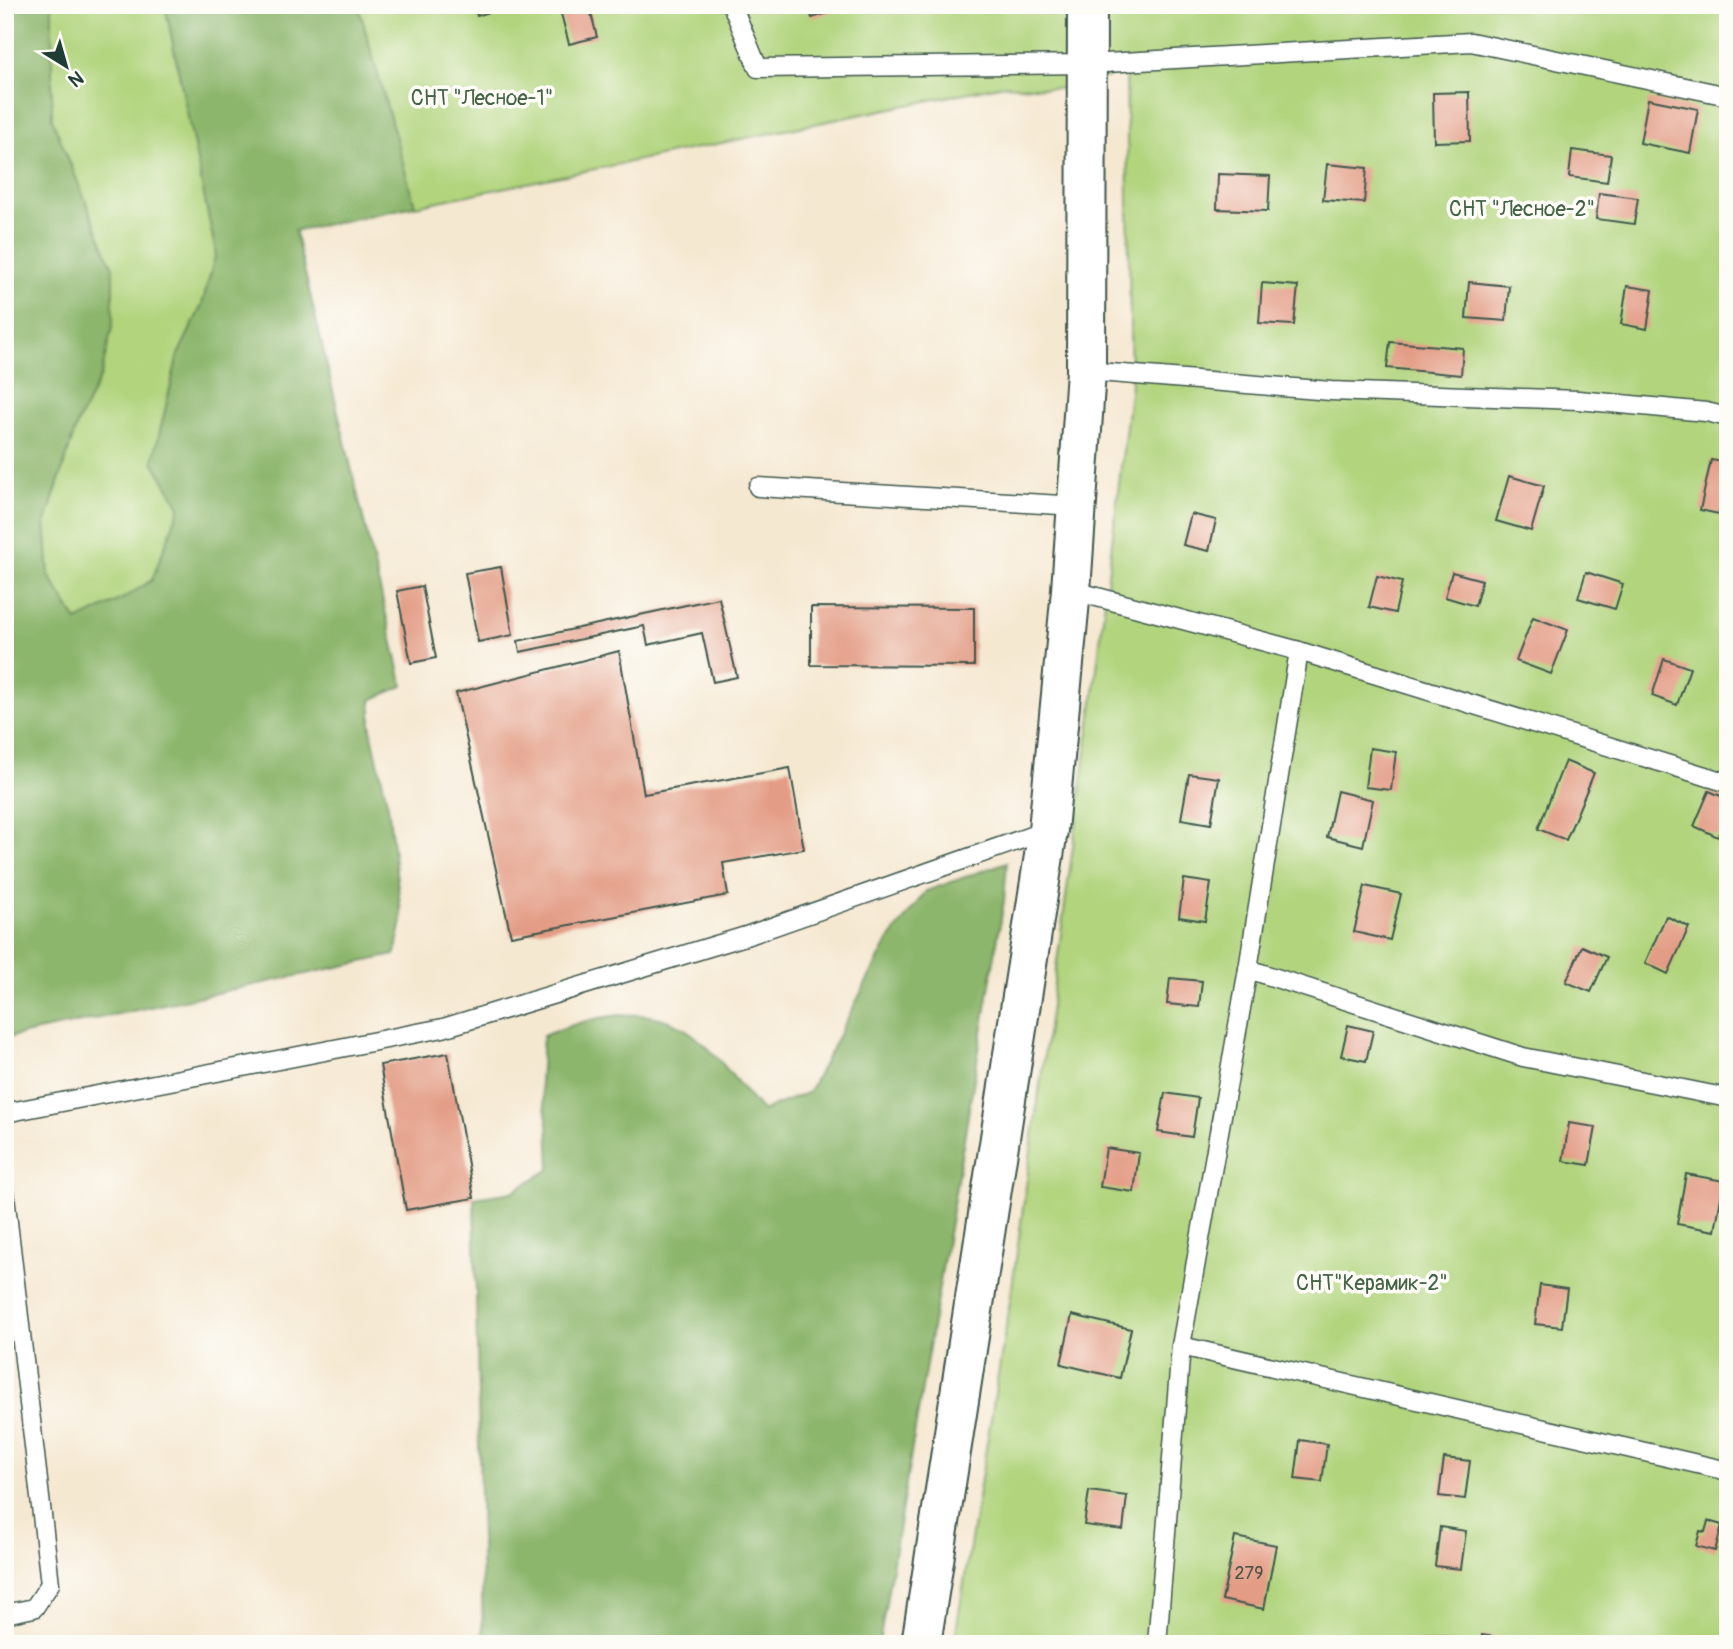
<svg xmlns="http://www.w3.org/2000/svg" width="1733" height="1649" font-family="Pangolin,sans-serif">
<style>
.green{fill:#b1d47d;stroke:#688858;stroke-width:2}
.forest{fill:#8cb66c;stroke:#567a50;stroke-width:2}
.building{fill:#e39c85}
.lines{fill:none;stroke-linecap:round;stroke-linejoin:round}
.lane-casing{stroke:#3f574c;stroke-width:21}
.secondary-casing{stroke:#3f574c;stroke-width:42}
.lane{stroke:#fff;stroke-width:18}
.secondary{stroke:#fff;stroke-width:38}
.labels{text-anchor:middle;stroke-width:7;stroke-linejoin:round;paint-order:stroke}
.number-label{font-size:18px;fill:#505548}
.park-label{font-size:21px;fill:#446346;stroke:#fdfcf7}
</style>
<rect width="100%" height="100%" fill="#fdfcf7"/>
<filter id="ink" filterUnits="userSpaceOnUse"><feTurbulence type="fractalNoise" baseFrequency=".0143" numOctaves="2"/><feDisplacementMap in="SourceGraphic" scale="14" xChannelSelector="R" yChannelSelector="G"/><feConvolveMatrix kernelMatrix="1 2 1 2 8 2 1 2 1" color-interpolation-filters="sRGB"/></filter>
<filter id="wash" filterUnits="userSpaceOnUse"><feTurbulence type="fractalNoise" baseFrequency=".00686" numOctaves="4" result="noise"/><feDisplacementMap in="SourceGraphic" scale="28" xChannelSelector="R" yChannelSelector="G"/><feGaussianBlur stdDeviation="1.57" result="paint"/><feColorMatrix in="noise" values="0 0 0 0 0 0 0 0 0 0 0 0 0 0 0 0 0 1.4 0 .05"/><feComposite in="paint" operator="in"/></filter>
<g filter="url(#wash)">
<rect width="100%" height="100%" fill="#f5e8d1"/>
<g class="green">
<path d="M52,5H165L216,253L202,305L178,355L153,461L180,507L152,580L126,597L77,622L49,576L45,524L77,424L101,375L71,171L52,119Z"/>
<path d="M358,5H1728V1644H954L1010,1302L1092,709L1131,384L1126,72L1064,89L1004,85L415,206Z"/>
</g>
<g class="forest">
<path d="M5,5H52V119L113,268V323L101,375L77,424L45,524L49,576L77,621L126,597L152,580L180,507L153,461L178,355L202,305L216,253L165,5H358L415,206L295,231L403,686L371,700V730L388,806L402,921L395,955L5,1038Z"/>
<path d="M1007,862L1004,901L879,1644H483L474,1198L512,1192L550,1169L548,1123L540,1082L543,1036C586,1018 646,1002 688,1031C717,1051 738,1086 762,1111L809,1092L888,941L926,891Z"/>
</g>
<g id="blocks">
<g class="building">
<path d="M474,5H508V6L477,16Z"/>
<path d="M589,5L597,37L569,44L559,6Z"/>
<path d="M808,5H839L840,9L812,18Z"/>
<path d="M1469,92L1470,141L1434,142L1433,93Z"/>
<path d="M1648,99L1698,109L1690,153L1640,143Z"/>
<path d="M1572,150L1611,155L1607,182L1569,177Z"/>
<path d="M1327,164L1367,168L1364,203L1323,200Z"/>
<path d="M1218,174L1270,176L1268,211L1217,209Z"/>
<path d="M1599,193L1638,198L1634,224L1596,219Z"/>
<path d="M1469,282L1509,286L1506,321L1466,318Z"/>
<path d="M1262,283L1298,286L1294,325L1259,323Z"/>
<path d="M1627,286L1653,290L1647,329L1621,324Z"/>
<path d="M1390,342L1463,348L1461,375L1387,368Z"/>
<path d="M1711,460L1728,463V498L1724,497L1722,503L1728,504V516L1700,510Z"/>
<path d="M1509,476L1544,486L1531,531L1496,521Z"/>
<path d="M1191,514L1216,520L1209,551L1183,545Z"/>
<path d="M501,567L513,635L478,642L465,573Z"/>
<path d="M1452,572L1482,580L1475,606L1445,597Z"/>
<path d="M1586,572L1623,584L1615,609L1578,598Z"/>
<path d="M1377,576L1402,582L1395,613L1369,607Z"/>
<path d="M422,586L436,658L411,663L397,591Z"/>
<path d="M719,598L737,677L713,682L702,633L648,645L644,626L520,652L518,641Z"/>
<path d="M811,607L974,608V666L811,665Z"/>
<path d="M1533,617L1568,630L1551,674L1516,661Z"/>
<path d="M619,651L644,794L790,768L804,849L723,863L728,895L511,936L456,693Z"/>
<path d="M1664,659L1690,668L1677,705L1652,696Z"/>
<path d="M1370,748L1396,752L1391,790L1365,787Z"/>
<path d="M1565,761L1594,773L1566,840L1538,829Z"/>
<path d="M1189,774L1219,778L1211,824L1181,819Z"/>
<path d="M1337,791L1373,800L1363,846L1327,837Z"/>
<path d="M1709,791L1728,799V815L1718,837L1694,826Z"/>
<path d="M1184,879L1211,883L1205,921L1179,917Z"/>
<path d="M1365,886L1401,894L1390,940L1354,932Z"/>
<path d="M1666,916L1689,927L1668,974L1645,963Z"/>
<path d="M1582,946L1607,957L1591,992L1566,982Z"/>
<path d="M1170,978L1202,981L1199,1007L1167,1004Z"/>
<path d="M1348,1025L1373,1031L1366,1061L1341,1056Z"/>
<path d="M448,1053L474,1198L406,1210L380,1065Z"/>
<path d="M1165,1093L1198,1098L1192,1137L1158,1132Z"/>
<path d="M1569,1123L1596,1127L1589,1165L1563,1161Z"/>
<path d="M1106,1148L1139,1153L1134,1192L1100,1187Z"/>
<path d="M1686,1174L1724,1181L1715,1231L1677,1224Z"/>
<path d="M1540,1285L1567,1289L1562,1327L1535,1324Z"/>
<path d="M1072,1315L1131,1329L1120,1378L1061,1364Z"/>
<path d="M1300,1440L1327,1444L1322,1482L1295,1479Z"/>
<path d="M1444,1458L1470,1461L1465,1499L1439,1496Z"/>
<path d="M1089,1491L1127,1496L1123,1530L1084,1525Z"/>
<path d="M1708,1521L1722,1525L1715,1551L1696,1546L1700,1531L1705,1532Z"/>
<path d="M1440,1527L1466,1531L1461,1569L1435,1566Z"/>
<path d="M1235,1537L1276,1545L1264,1609L1222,1600Z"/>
<path d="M1482,1635L1521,1641L1520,1644H1481Z"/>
<path d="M986,1638L1019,1640V1644H986Z"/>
</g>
</g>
</g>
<g filter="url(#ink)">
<use href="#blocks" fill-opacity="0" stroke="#3f574c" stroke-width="2"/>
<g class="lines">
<g class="lane-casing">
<g id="lane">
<path d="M732,5L758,68L1088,64L1471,42L1728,96"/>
<path d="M1086,371L1331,391L1578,400L1706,412L1728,417"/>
<path d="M758,487L1077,506"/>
<path d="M1071,590L1299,651L1728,783"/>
<path d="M1248,969L1523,1057L1728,1098"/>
<path d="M5,1113L443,1028L749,935L1048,830"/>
<path d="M5,1196L50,1584L34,1608L5,1614"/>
<path d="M1181,1346L1728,1471"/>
<path d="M1157,1644L1181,1346L1248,969L1299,651"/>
</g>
</g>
<g class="secondary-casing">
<path id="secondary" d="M921,1644L1048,830L1071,590L1086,371L1087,5"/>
</g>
<use href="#lane" class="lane"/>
<use href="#secondary" class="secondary"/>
</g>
</g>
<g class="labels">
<g class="number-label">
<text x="1249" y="1579">279</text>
</g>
<g class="park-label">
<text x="482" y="105">СНТ "Лесное-1"</text>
<text x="1522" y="216">СНТ "Лесное-2"</text>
<text x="1372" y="1290">СНТ"Керамик-2"</text>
</g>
</g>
<rect width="1733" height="1649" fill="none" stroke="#fdfcf7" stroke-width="28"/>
<g transform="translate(66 66) rotate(143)" stroke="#fdfcf7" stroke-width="5" paint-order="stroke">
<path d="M0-5L12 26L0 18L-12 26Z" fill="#1f3d34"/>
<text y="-10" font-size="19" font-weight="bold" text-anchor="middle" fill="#1f3d34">N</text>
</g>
</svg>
